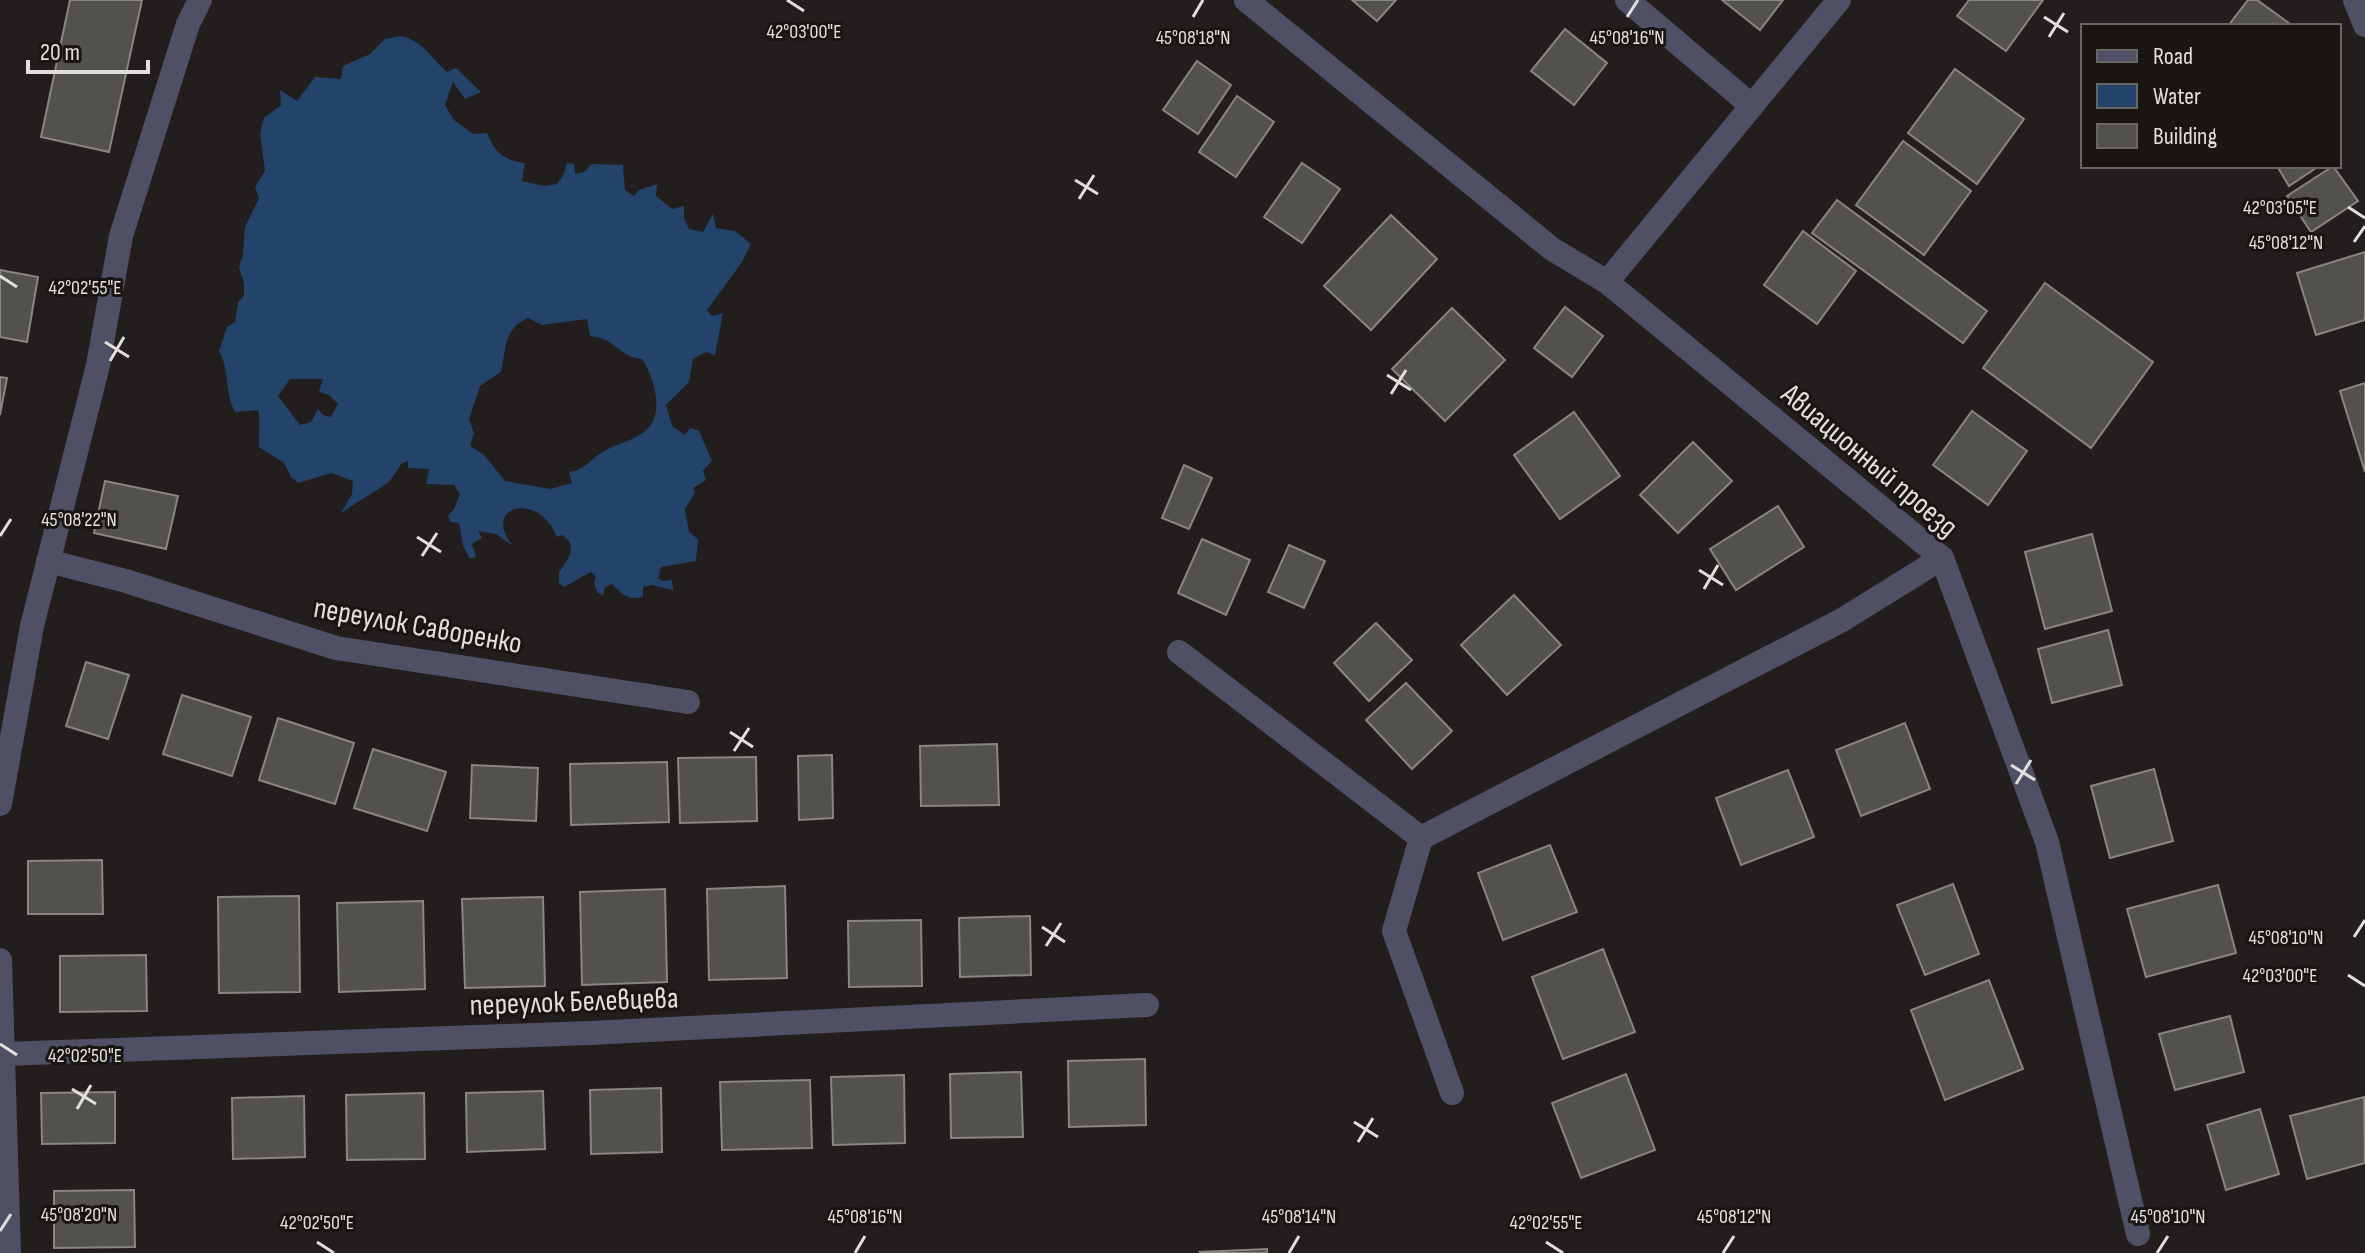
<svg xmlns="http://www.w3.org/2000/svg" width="2365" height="1253" font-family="'Sofia Sans Condensed',sans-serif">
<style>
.water{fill:#24436a;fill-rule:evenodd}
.building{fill:#53514e;stroke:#888582;stroke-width:2}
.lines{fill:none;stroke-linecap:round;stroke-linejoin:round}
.minor{stroke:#4f5065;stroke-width:24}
.ticks{fill:none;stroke:#e1dfdd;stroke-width:3}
.labels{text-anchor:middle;stroke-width:6;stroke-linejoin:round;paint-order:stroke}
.street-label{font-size:30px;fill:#e1dfdd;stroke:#181513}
.ticks-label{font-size:20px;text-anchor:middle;fill:#e1dfdd;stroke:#181513;stroke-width:6;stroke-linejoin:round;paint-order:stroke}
</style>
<rect width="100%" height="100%" fill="#211e1d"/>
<path class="water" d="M401,36C422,40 432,59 447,72L456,68L481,92L465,99L453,82L445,105L454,120L473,134L487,133C495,153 504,160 525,163L522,181L544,186L557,184L564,174L567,163L574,164L575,174L584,172L592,164L623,165L625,190L634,196L639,190L657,184L656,196L672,209L684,206V218L689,229L703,232L713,214L716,228L735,231L751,244L742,262L707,310L712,316L723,313L715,355L706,352L693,359L689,382L666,405L672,426L685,435L690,428L699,431L712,461L703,471L706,480L693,488L695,493L685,509L689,532L698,539L696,561L661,567L658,578L662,581L672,580L673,590L652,585L643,587V597C627,601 622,594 612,584L605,587L603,595L597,592L594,583L596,577L591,572L564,587L559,583V573C565,561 581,547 562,535L557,537C539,490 480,506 513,546L496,534L478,531L482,538L472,544L476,557L470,559L463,546L459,523L450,522L448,516L454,509L460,494L454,485L426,484L429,469L408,468V461L402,463L389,482L341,513L352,494L353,481L331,473L298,483L291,477L284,463L259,447C258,435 261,421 258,410L235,412C224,391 230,370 219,351L227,327L235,322L238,303L244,295V283L239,267L243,255L245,227L259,198L255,187L265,171L260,133L264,118L281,105L280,90L297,101L315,77L341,79L343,66L370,54L385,39ZM528,318L542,325L587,319L590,336C618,339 618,357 642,359C655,379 667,418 641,434C629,442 613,445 601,453C587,462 586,469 569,472L572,483L550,489L505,481L484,455L470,446L474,433L469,419L480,386L501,372C506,349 504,328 528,318ZM290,379H323L319,392L329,395L338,404L331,417L323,415L318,409L311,422L300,425L278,396Z"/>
<g class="building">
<path d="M70,0H142L109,152L41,137Z"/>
<path d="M1352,0H1396L1377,21Z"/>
<path d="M1722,0H1783L1760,30Z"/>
<path d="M1969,0H2043L2006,51L1957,16Z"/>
<path d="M2248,0H2257L2293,26H2228Z"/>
<path d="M1565,29L1607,63L1574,105L1531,71Z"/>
<path d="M1197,61L1231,85L1198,134L1163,110Z"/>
<path d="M1955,69L2024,119L1977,184L1908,133Z"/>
<path d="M1237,96L1274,122L1236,177L1199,152Z"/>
<path d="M1903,141L1971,191L1924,255L1856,205Z"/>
<path d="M1302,163L1340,189L1302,243L1264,217Z"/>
<path d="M2277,166H2319L2289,186Z"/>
<path d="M2333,166L2358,201L2311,232L2287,196Z"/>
<path d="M1837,200L1987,311L1963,343L1812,233Z"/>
<path d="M1391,215L1437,259L1371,330L1324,286Z"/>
<path d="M1803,231L1856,271L1817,324L1764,285Z"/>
<path d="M2365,252V320L2316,335L2297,273Z"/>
<path d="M0,270L38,277L27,342L0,337Z"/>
<path d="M2045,283L2153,362L2091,448L1983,368Z"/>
<path d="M1565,307L1603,336L1572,377L1534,348Z"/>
<path d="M1452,308L1505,360L1445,421L1392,369Z"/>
<path d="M0,377L7,378L0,415Z"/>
<path d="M2365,383V472L2340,391Z"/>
<path d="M1972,411L2027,451L1988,505L1933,465Z"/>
<path d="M1574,412L1620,476L1560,519L1514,455Z"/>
<path d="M1693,442L1732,481L1678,533L1640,495Z"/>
<path d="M1184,465L1212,478L1189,529L1162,518Z"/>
<path d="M105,481L178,496L166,549L94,533Z"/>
<path d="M1778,506L1804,547L1736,590L1710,549Z"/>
<path d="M2092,534L2112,611L2045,629L2025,552Z"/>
<path d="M1202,539L1250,560L1226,615L1178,593Z"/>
<path d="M1289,545L1325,561L1304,608L1268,592Z"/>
<path d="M1514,595L1561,645L1507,695L1461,645Z"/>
<path d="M1376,623L1412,660L1369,701L1334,663Z"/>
<path d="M2108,630L2122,685L2052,703L2038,649Z"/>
<path d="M86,662L129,675L108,739L66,726Z"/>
<path d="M1406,683L1452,731L1412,769L1366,720Z"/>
<path d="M182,695L251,717L232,776L163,754Z"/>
<path d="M278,718L354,743L335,804L259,780Z"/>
<path d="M1905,723L1930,789L1861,816L1836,750Z"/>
<path d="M997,744L999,805L921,806L920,746Z"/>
<path d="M373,749L446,772L427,831L354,808Z"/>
<path d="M832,755L833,818L799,820L798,756Z"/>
<path d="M756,757L757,821L680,823L678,758Z"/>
<path d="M667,762L669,822L571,825L570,764Z"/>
<path d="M472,765L538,768L536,821L470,818Z"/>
<path d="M2154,769L2173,841L2110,858L2091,786Z"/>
<path d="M1788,770L1814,837L1741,865L1716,798Z"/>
<path d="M1550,845L1577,912L1503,940L1478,873Z"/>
<path d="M102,860L103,914H28V861Z"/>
<path d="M1953,884L1979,954L1925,975L1897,905Z"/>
<path d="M2218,885L2236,953L2146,977L2127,909Z"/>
<path d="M785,886L787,978L709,980L707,889Z"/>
<path d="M665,889L667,982L582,985L580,892Z"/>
<path d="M299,896L300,992L219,993L218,897Z"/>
<path d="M543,897L545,986L465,988L462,899Z"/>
<path d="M423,901L425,989L339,992L337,903Z"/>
<path d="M1030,916L1031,975L960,977L959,918Z"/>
<path d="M921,920L922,986L849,987L848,921Z"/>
<path d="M1603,949L1635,1032L1563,1059L1532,977Z"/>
<path d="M146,955L147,1011L60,1012V956Z"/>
<path d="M1989,980L2023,1069L1945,1100L1911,1010Z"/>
<path d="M2230,1016L2244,1072L2175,1090L2159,1034Z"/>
<path d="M1145,1059L1146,1125L1069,1127L1068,1061Z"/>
<path d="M1021,1072L1023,1137L951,1138L950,1074Z"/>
<path d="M1626,1074L1655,1150L1581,1178L1552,1103Z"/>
<path d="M904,1075L905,1143L833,1145L831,1077Z"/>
<path d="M810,1080L812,1148L722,1150L720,1082Z"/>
<path d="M661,1088L662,1152L591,1154L590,1090Z"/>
<path d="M543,1091L545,1149L467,1152L466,1093Z"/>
<path d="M115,1092V1143L42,1144L41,1093Z"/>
<path d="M424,1093L425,1159L347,1160L346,1095Z"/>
<path d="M304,1096L305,1157L233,1159L232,1098Z"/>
<path d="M2364,1097L2365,1163L2307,1179L2290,1116Z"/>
<path d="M2260,1109L2279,1174L2226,1190L2207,1125Z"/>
<path d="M134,1190L135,1247L54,1248V1191Z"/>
<path d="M1267,1249V1253H1201L1200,1252Z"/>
</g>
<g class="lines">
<g class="minor">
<path d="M1246,0L1552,249L1607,282L1942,558L2047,842L2138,1234"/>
<path d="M1627,0L1752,106"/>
<path d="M2355,0L2365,25"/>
<path d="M1607,282L1839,0"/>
<path d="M48,561L126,581L336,648L688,702"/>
<path d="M1179,652L1421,838L1394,931L1452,1093"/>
<path d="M0,804L32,626L98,365L121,236L188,24L200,0"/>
<path d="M1421,838L1842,620L1942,558"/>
<path d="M0,960L9,1253"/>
<path d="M3,1054L589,1033L1147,1005"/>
</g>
</g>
<path class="ticks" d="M787,0L804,11M1193,17L1203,0M1627,17L1638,0M2044,17L2068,32M2049,37L2064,13M1075,180L1098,194M1079,199L1094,175M2348,207L2365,218M2354,242L2365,226M0,276L17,287M105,342L129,357M110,361L124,337M1387,375L1411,390M1391,394L1406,370M0,536L11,519M417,537L441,552M422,556L437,533M1699,570L1723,585M1704,589L1718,565M730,732L753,747M734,751L749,728M2011,765L2035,780M2016,784L2031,760M1042,927L1065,942M2354,937L2365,920M1046,946L1061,923M2348,975L2365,986M0,1044L17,1055M72,1089L96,1104M77,1109L91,1085M1354,1122L1378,1137M1358,1142L1373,1118M0,1231L11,1214M317,1242L334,1253M1546,1242L1563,1253M855,1253L865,1236M1289,1253L1299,1236M1723,1253L1734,1236M2157,1253L2168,1236"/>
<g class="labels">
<g class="street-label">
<text transform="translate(1870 460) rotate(40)" y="10">Авиационный проезд</text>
<text transform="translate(418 625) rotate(10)" y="10">переулок Саворенко</text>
<text transform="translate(574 1001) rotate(-2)" y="10">переулок Белевцева</text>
</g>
</g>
<g class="ticks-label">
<text x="804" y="38">42°03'00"E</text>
<text x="1193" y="44">45°08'18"N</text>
<text x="1627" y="44">45°08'16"N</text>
<text x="2280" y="214">42°03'05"E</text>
<text x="2286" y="249">45°08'12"N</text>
<text x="85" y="294">42°02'55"E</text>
<text x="79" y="526">45°08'22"N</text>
<text x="2286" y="944">45°08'10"N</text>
<text x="2280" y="982">42°03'00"E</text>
<text x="85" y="1062">42°02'50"E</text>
<text x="79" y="1221">45°08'20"N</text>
<text x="865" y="1223">45°08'16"N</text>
<text x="1299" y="1223">45°08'14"N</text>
<text x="1734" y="1223">45°08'12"N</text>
<text x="2168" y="1223">45°08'10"N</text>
<text x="317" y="1229">42°02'50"E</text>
<text x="1546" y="1229">42°02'55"E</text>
</g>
<rect x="2081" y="24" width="260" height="144" fill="#181513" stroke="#686664" stroke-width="2"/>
<rect x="2097" y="50" width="40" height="12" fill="#4f5065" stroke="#686664" stroke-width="2"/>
<text x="2153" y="64" font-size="24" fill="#e1dfdd">Road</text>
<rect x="2097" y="84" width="40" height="24" fill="#24436a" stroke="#686664" stroke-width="2"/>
<text x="2153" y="104" font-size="24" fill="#e1dfdd">Water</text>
<rect x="2097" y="124" width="40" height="24" fill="#53514e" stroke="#686664" stroke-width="2"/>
<text x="2153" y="144" font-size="24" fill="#e1dfdd">Building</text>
<path d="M28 60v12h120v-12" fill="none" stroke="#e1dfdd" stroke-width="4"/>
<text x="40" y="60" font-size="24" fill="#e1dfdd" stroke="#181513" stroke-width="6" paint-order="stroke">20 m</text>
</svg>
